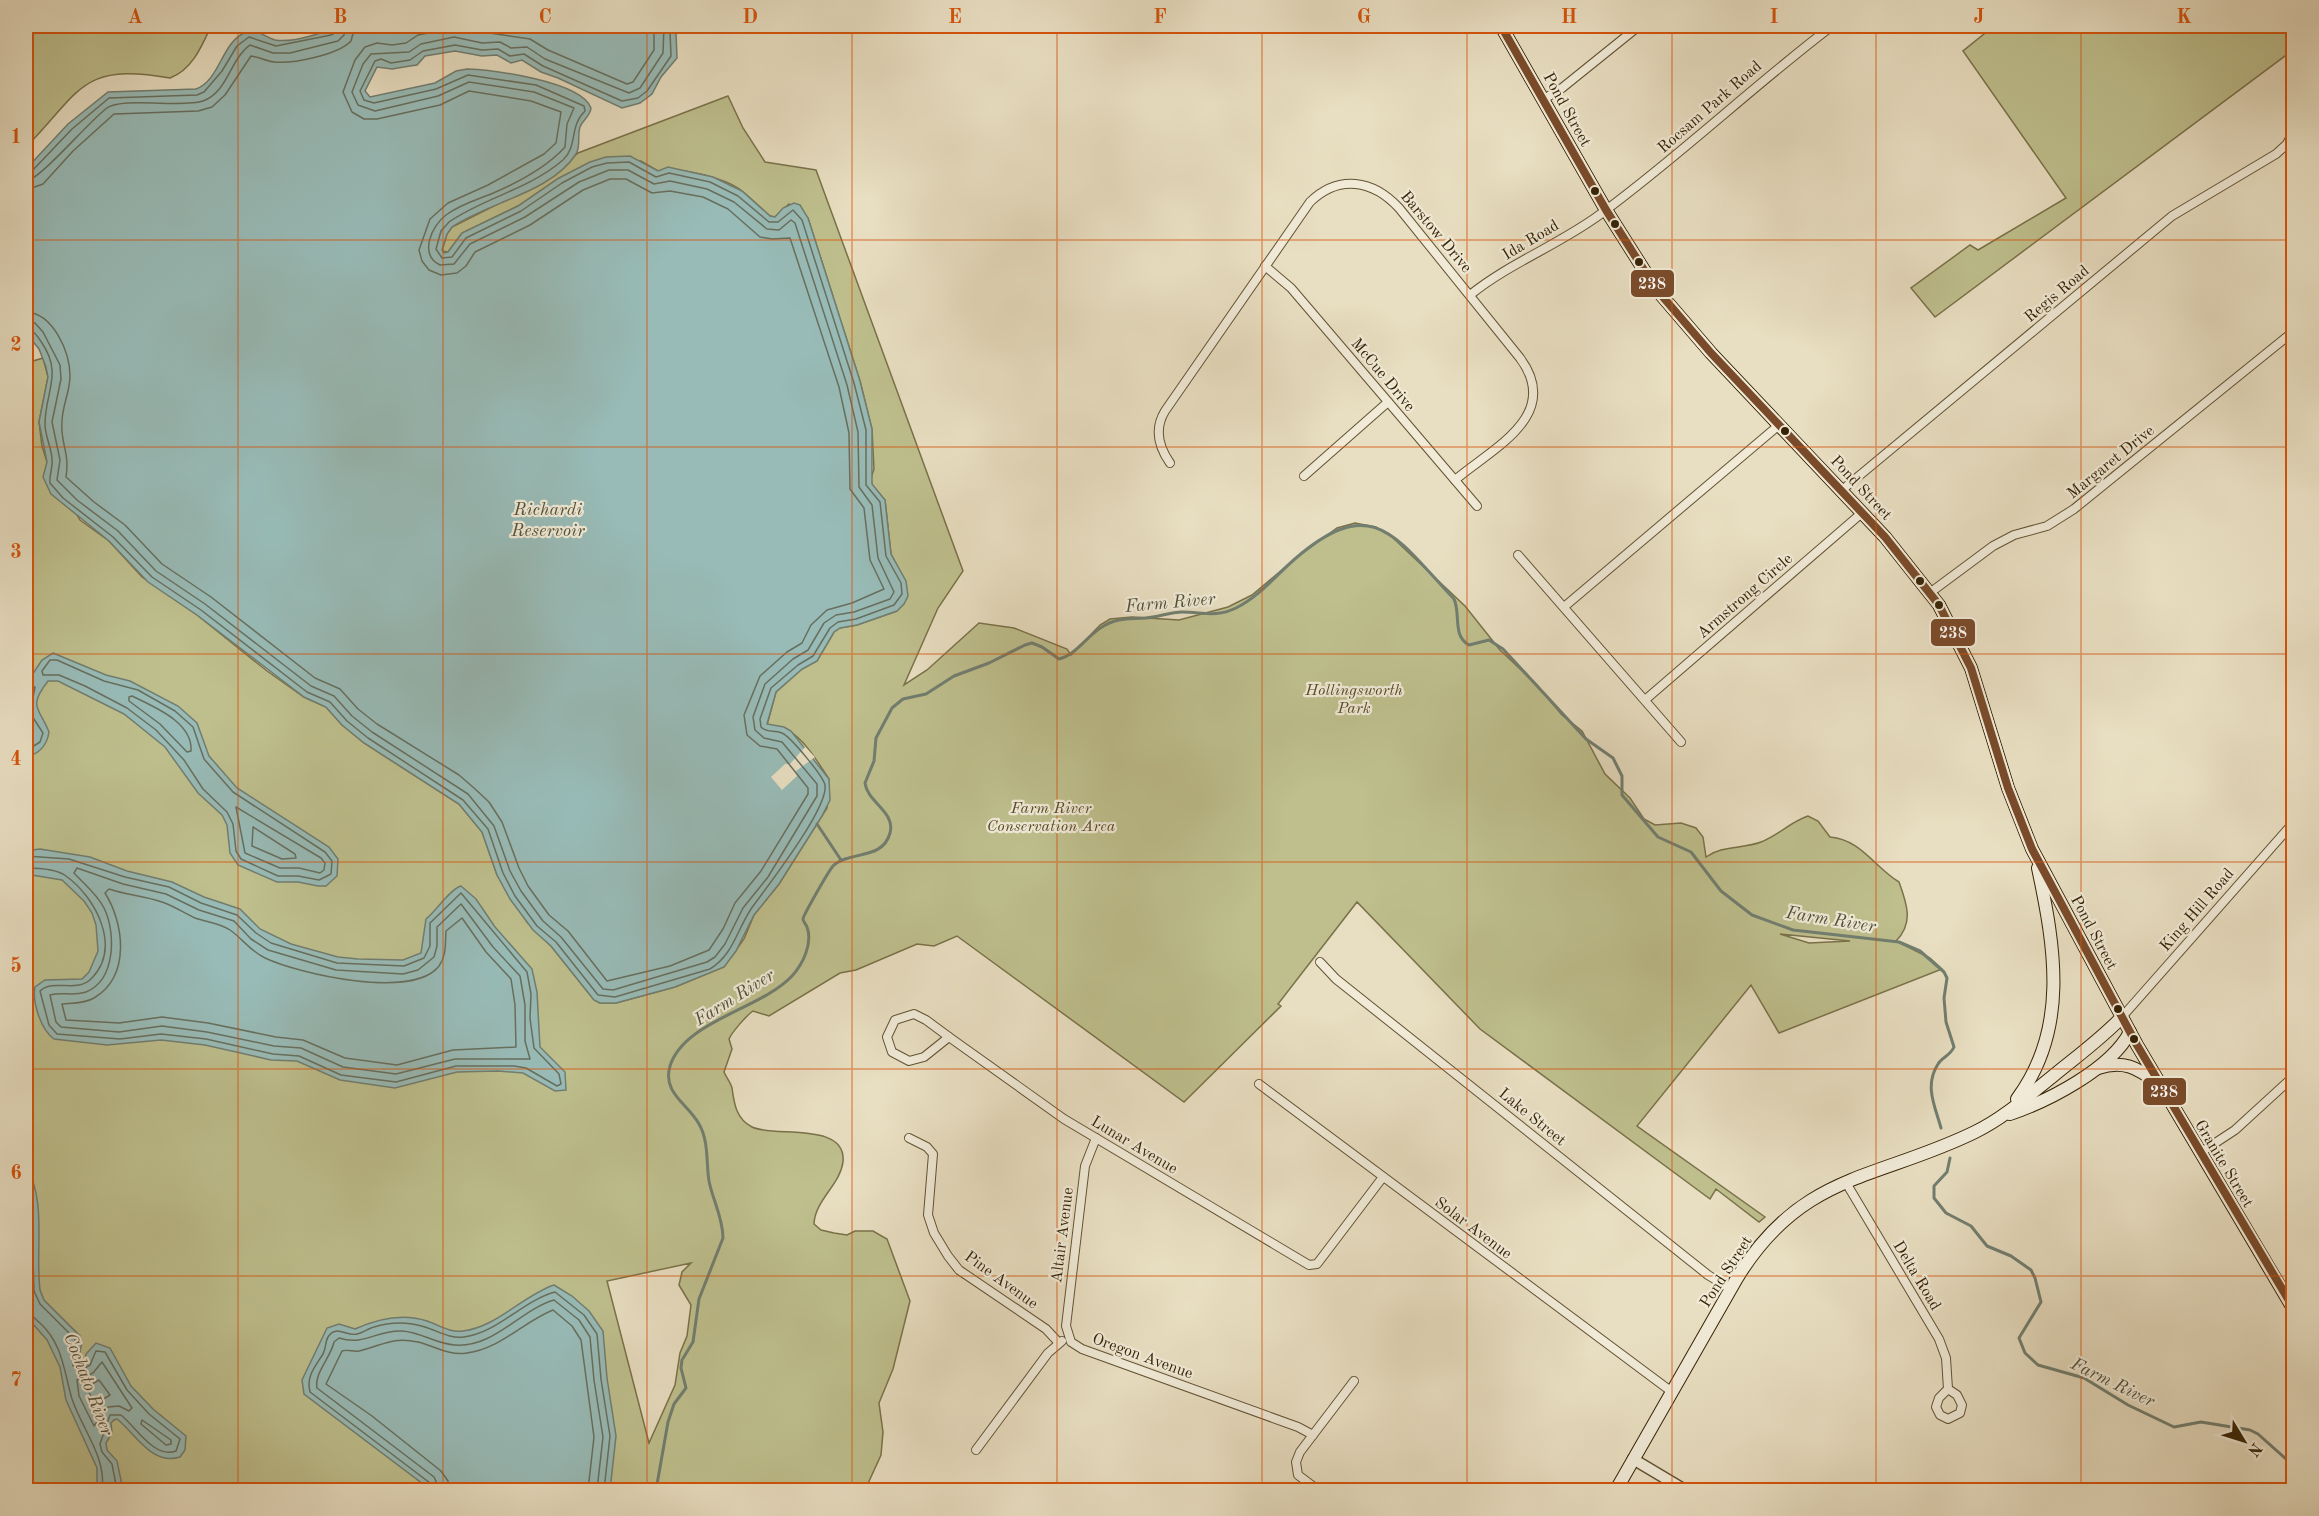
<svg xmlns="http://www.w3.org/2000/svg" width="2319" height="1516" font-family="'Old Standard TT',serif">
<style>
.green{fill:#bebf8d;stroke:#7a7149;stroke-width:1.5;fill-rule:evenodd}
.water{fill:#98bbb7;stroke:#717e70;stroke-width:1.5}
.pier{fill:#e8dec1}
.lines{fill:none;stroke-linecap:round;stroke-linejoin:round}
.shore{stroke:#676f5e;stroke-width:1.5}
.stream{stroke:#717e70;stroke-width:3}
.minor-casing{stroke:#625234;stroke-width:10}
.tertiary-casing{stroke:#625234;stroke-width:13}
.secondary-casing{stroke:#362305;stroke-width:14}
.minor{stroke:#f0ead7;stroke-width:8}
.tertiary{stroke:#f0ead7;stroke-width:10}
.secondary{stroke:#f0ead7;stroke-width:12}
.bus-1-casing{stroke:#f0ead7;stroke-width:12}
.bus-1{stroke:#7a4b2a;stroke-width:8}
.grid{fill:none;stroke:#d6540b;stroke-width:1.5;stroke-opacity:0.55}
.bus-dot{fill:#362305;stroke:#f0ead7;stroke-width:2}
.labels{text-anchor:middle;stroke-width:4.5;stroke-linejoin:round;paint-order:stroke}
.street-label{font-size:16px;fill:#362305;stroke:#f0ead7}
.park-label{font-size:16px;font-style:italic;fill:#584a27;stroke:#f0ead7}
.water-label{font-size:18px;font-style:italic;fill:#53513a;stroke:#f0ead7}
.line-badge{stroke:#f0ead7;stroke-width:2}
.badge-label{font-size:16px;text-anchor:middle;font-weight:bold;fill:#fff}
.neatline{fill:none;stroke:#d6540b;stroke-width:2}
.grid-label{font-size:20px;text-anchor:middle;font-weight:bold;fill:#d6540b}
</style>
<rect width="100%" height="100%" fill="#e8dec1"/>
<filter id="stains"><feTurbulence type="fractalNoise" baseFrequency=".00333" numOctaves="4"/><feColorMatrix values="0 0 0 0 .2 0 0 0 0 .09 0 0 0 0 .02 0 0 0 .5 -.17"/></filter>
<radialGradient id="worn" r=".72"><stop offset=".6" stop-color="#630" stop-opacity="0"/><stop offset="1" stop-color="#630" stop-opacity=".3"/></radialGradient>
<g class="green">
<path d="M26,26H211C202,46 192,70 170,78C81,62 81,91 26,147Z"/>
<path d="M1994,26H2293V50L1935,317L1911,288L1970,245L1978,250L2066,198L1963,51Z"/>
<path d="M728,96L743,128L765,162L816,170L963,571L938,608L904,685L927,670L979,623L1014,628L1067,649L1071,655L1100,625L1110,619L1132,617L1179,620L1228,607L1252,595L1296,558L1337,528L1355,523L1376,527L1392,537L1465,606L1500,650L1536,684L1562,715L1582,731L1605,774L1630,798L1644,819L1655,825L1681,823L1696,828L1703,837L1706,857C1723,845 1743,849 1761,842C1779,835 1790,822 1808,816L1818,821L1830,837C1862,840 1874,867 1899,882C1907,904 1914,923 1896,941L1930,958L1942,969L1779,1033L1751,985L1637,1126L1765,1217L1759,1222L1716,1189L1710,1199L1480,1029L1357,902L1278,1004L1281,1006L1184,1102L957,936L934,946L917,944L856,970L840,973L769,1016L753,1011C747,1015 732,1032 729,1039L732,1049L724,1072C726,1077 731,1083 732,1088C734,1103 736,1119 752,1127C774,1138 847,1121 843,1162C840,1185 815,1200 814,1224L821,1230L834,1233L847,1235L855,1231H873L887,1239L910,1301L893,1369L879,1403L883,1432L881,1455L865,1490H26V499L29,491L26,481V409L32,385L26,372V350L33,361L43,358L48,377L39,422L42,446L47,462L80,520L109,541L142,577L197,615L267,671L304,697L326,707L342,725L364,743L459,804L482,832L497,875L527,922L551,946L594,1000L600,1003H616L675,987L724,967L744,939L754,915L779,884L827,808L829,779C819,764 805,740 789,731C781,726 774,727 767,725L776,692L802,669L817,661L834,632L840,628L857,625L897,611L896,564L891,554L885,500L872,485L871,478L874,469L872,429L860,381L808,218L789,204L775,217L770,216C761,208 752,199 742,191C724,177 680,167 658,171L641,161L559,178L518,206L462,233L448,252L442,251L447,234L452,227L548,179L578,153ZM1780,934L1850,941L1809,943ZM691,1263L682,1272L679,1285L691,1305L687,1336L680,1353L675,1385L649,1443L607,1281Z"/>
</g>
<g class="water">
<path d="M339,26H692L676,32L677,58L661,77L652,94L640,103L622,108L558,78L541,72L522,60L511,63L497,55L482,56L455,51L425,56L417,65L410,66L392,69L377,67L365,91L370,97L435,83L456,71L467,69C493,70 581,81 591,108C590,117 583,119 580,127C577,136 581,146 576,154C551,193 488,202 452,227L447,234L442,250L444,253L448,252L462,233L518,206L559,178L590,162L606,157L630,156L658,171L668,167L713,177L742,191L770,216L775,217L783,208L794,203L800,205L808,218L860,381L872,429V484L885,500L891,554L906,581L908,596L904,604L897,611L857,625L840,628L834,632L817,661L802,669L776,692L767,724L784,727L791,731L829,779L830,800L822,816L779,884L754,915L736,951L724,967L675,987L616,1003H600L594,1000L551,946L533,930L510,899L497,875L482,832L459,804L364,743L342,725L326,707L304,697L197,615L148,582L109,541L51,494L43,477L47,462L39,422L48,377L46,367L39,349L26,333V169L68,124L108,92L196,89C220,80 221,44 244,33C256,27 264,37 275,40C293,43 322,33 339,26Z"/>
<path d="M53,653L106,675L130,681L178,706L197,723L209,756L237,788L329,847L338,859L337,876L326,886H318L298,882H277L238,865L230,853L227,825L222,815L198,793L165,747L124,714L58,681H48C27,708 40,708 49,732C47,745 39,754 26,757V684L42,660Z"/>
<path d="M40,849L90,857L127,871L172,882L204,897L240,909L260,929L291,944L338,957L358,959L403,960L421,953L426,919C437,910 449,890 461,886L476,899L495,927L532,969L537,992L540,1047L565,1072L566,1090L555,1091L523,1073L498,1071L457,1072L395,1088L340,1080L297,1061L271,1060L205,1045L161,1040L107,1045L54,1039C41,1030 32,1002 35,987L45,980L82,979L89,972L98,951L96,925L92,913L84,901L62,880L26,874V851Z"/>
<path d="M26,1165C47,1203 35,1248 40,1290L44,1300L80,1336L82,1342L78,1362H85L86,1354L96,1343L110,1348L131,1386L153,1409L186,1436L185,1450L180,1457C152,1466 136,1434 117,1419L114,1420L111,1423L112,1433L106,1443L107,1450L117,1461L123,1490H97V1468L66,1400L60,1367L47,1340L26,1316Z"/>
<path d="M554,1285L572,1296L589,1311L603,1331L607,1378L616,1436L610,1490H431L304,1394L302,1380L327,1328L339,1324L355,1329C377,1319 403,1313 427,1321C439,1325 450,1333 463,1331C497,1327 522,1296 554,1285Z"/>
</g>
<path class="pier" d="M805,747L815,757L796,771L797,776L782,790L771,777L785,764H790Z"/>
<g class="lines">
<g class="shore">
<path d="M26,173L32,171L72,129L109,98L197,95L204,92L222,71L237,46L249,37L276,46L331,35L338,31L339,26"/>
<path d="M26,181C40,180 89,121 107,108C122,97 183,108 203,101C228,92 230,59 250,45L273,53H290L338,41L344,35L346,26"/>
<path d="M26,190L43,184L73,151L114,114L198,111L212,107L225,95L251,56C259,57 266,61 274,62C292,64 338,55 351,41L355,26"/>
<path d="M26,312C53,313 70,352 70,376C70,392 62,406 62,422C60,442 70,453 66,477L94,502L125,525L162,564L211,597L315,678L340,689L358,709L377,724L459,775L474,788L489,802L502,822L519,868L528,886L549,915L568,931L607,981L670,966L709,950L723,929L735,903L761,871L808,794V788L777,749L760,746L747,735L744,715L760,676L787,652L802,643L811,625L827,610L852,603L884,589L870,560L864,508L850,489L849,433L839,387L790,238L772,239L760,237L728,209L703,197L670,191L652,193L626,179H610L583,190L530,225L475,252L466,266L457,273L441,275L429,270L422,261L419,250L430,219L448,203L488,185L544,154L556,143L561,112L531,101L469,91L440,105L377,119H364L352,112L343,92L355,60L365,47L377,43L392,45L406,43L418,35L455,28L530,39L548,50L627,84L633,82L654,50V26"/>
<path d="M26,321L35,323L43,332L60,365L61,379L52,422L60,460L57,480L77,500L118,531L156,571L205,604L311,686L334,696L352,716L372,732L468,794L494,826L510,871L521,891L543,921L561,937L603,989L613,990L707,962L715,957L725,944L743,908L768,877L817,796V784L782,742L764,738L755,730L753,717L765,684L793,659L808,650L824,623L836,615L854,612L890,599L894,592L878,558L872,505L859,487L858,432L847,385L795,223L791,220L779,230L767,229L734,202L707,189L670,181L654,184L628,170H609L579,182L525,217L470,244L454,264L440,265C419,255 431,226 446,215C459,205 476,200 491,194C517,183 546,168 565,147L567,124L574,108L534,92L469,82L438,96L375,111L358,105L352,92L363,64L371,54L409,52L421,44L454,37L482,43L500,42L511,48L527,47L545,59L629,93L640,88L663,53L664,26"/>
<path d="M26,329C34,330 38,337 42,343C63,374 45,392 45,424C45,437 52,448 52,460C53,468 49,475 50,483L63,498L113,537L152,577L201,610L307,692L330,702L347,721L368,738L463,800L488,829L503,873L515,896L537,926L556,942L598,995L615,997L710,969C733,955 737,930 751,909C766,888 829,808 825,785C823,776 791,737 782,733C774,729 768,734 761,727L760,719L771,688L798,665L813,656L830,628L838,622L856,619L894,605L902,594L901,583L886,556L880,502L866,485V430L854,383L802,220L793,210L778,222H769L738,196L710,182L669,173L656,177L629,162L607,163L592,167L562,183L521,211L466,238L452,257L442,258L436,249L441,231L449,222C485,197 528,190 563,160C578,146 569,126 585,111L584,106L536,85L468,75L436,89L374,103L364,100L360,91L375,61L381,59L391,63L410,60L423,51L455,45L482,50L498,49L510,56L524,54L543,66L622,101L638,98L647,91L671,56L670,32L674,26"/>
<path d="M50,660H57L104,681L138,690L175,711L193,727L204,759L233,792L325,852L332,861L331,874L319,880L298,876H278L241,859L236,851L233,824L227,812L203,789L184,760L156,730L127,708L85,686L59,675H43L42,671Z"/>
<path d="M26,687H35L30,713L43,733L40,742L26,751"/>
<path d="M132,696C154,707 193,722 191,751L187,752L160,724L129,701V697Z"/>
<path d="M236,807L321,858L325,863L324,870L320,873L299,868H280L245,853Z"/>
<path d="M253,827L295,854L296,858L282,859L252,846Z"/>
<path d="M26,856L69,859L125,877L169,887L201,903L237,915L256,933L271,943L337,963L404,966L424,958L430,946V923L461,893L527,972L531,994L530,1018L534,1048L559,1074L561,1084L557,1086L526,1068L514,1066H456L396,1082L341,1075L299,1056L273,1054L206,1039L161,1034L120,1039L57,1034L49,1025L40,991C54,978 77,994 92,978C122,946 95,897 66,876C57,869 37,868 26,868"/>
<path d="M77,868L123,884L166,894L199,910L234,921L251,939L268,950L336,970L403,974L418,970L434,957L437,946V927L461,904L493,947L520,976L525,1005V1041L530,1059H455L396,1074L343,1067L301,1048L274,1046L207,1032L162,1026L119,1032L61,1027L56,1022L50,995C61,992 74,996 86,992C116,980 116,932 104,908C97,894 84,884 74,873Z"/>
<path d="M109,889C126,895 145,896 162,902C174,906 184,913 195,918C206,922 220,923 230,930C242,938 250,951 265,958C299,974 413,1000 439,966C447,955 445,943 446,931L462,918L486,952L511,979L515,1005L516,1047L453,1050L397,1065L345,1058L303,1040L276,1037L208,1023L162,1017L119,1023L66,1020L62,1004C72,1003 84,1004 94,998C131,976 124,923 105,893Z"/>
<path d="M26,1177L31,1199L34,1291L40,1304L75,1339L72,1356L73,1366L83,1369L90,1365L96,1351L105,1352L127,1390L149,1414L180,1439L176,1451C154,1459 136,1427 121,1415H110L100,1444L102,1452L112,1464L117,1490"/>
<path d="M26,1313C33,1314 34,1319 40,1323C63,1344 64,1372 72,1399C82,1429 107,1458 102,1490"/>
<path d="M102,1362L132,1408L129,1411L119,1406L108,1407L94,1426L79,1396L77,1380L93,1373Z"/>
<path d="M99,1380L110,1395L94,1405L87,1387Z"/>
<path d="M142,1420L171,1440V1444L166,1445L141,1424Z"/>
<path d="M433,1490L430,1483L310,1392C306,1376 315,1367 323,1354C326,1349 325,1342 328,1337C336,1324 347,1337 357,1334C363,1333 369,1328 374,1327C390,1322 409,1322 425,1327C438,1331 450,1339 464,1337C499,1332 522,1301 555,1292L584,1315L597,1334L601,1379L610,1436L604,1490"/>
<path d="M440,1490L434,1477L317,1388C314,1373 331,1357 334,1342L339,1338C365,1346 376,1330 402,1331C421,1332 436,1344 455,1345C494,1348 520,1310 554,1300L579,1320L590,1337L594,1380L603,1437L597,1490"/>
<path d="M449,1490L448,1481L441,1471L372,1416L326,1384L342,1351C347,1349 353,1352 359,1351C382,1346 391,1336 418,1342C435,1346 448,1356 467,1353C500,1349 523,1322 553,1310L572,1326L581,1340L594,1437L588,1490"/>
</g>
<g class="stream">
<path d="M817,824L841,860"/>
<path d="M1950,1158L1947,1172L1934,1186V1198L1946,1213L1971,1226L1987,1246L2011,1256L2031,1270L2035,1278L2041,1302L2019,1338L2025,1353L2038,1365L2084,1378L2128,1405L2174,1427L2201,1422L2250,1430L2258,1434L2294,1466"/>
<path d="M656,1490L668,1422L674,1404L686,1388L681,1368L682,1360L693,1342L699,1299L723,1238C723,1218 713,1201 709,1181C706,1163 709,1141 699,1124C688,1104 662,1093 670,1066C684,1021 761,1009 792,976C803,964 813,943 807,927C806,924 803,922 803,919C803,916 830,868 834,865C850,851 883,860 890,833C896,812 867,802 865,783L874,761L876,738L892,708L903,699L926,694L954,676L989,663L1025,645L1032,643L1042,647L1059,659C1080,654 1092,625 1119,620C1128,618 1137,619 1146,618C1158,617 1171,612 1182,612C1203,612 1215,618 1236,608C1260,596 1276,575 1296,558C1374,491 1397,539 1454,599C1461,614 1452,636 1469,645L1489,640L1503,649L1586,739L1613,758L1622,776V795L1658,837L1691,852L1721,891L1752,915L1793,930L1899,942L1920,951L1944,972L1947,978L1944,998L1946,1022L1954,1047C1950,1056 1942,1057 1938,1064C1924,1086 1935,1106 1941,1128"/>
</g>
<g class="minor-casing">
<g id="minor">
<path d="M1544,99L1562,88L1639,26"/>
<path d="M1265,266L1291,288L1477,506"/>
<path d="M1470,295C1511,262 1561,244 1602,213C1682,154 1753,86 1832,26"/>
<path d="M1170,463C1158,446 1154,429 1165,411L1310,202C1339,174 1373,180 1399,208L1520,358C1563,416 1491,449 1455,480"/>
<path d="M1304,476L1388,402"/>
<path d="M1842,490L2172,216L2276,154L2287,144L2294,130"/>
<path d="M1518,555L1681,742"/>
<path d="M1931,592L1993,546L2014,535L2047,526L2074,509L2294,331"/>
<path d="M1564,607L1779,425"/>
<path d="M1645,700L1863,512"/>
<path d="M1320,962L1336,979L1708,1275L1731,1289"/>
<path d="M914,1014L926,1020L949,1037L924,1057L909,1061L892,1052L887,1037L895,1020Z"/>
<path d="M2122,1017L2294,822"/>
<path d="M949,1037L1064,1119L1309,1265L1317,1264L1383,1177"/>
<path d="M1259,1084L1672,1392"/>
<path d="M909,1138L927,1147L933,1154L928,1215L934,1233L948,1256L959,1270L1046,1329L1059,1343"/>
<path d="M1096,1138L1085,1166L1066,1326L1071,1342L1082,1349L1298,1427L1313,1435"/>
<path d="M2200,1153L2235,1130L2294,1076"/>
<path d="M1845,1181L1939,1339L1946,1358L1948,1389"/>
<path d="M1948,1389L1957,1395L1962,1405L1960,1413L1948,1419L1940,1415L1936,1407L1939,1398Z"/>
<path d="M976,1450L1048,1353L1062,1341"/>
<path d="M1318,1490L1298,1475L1296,1462L1300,1452L1354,1381"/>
</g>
</g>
<g class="tertiary-casing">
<path id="tertiary" d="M1633,1459L1685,1490"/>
</g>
<g class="secondary-casing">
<g id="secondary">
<path d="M1501,26L1606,210L1656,289L1711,353L1885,537L1939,605L1971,668L2008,788L2032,849L2137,1045L2294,1310"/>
<path d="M2098,1068C2122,1060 2138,1067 2156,1083"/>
<path d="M2017,1099C2069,1029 2055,948 2038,868"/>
<path d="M2010,1114C2048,1101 2111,1069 2130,1032"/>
<path d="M1616,1490L1737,1278C1802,1172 1877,1180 1975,1132C2004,1118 2028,1096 2053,1076C2076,1057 2101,1039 2122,1017"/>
</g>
</g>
<use href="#minor" class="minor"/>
<use href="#tertiary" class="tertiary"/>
<use href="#secondary" class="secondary"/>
<g class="bus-1-casing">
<path id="bus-1" d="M1501,26L1606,210L1656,289L1711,353L1885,537L1939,605L1971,668L2008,788L2032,849L2137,1045L2294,1309"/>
</g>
<use href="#bus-1" class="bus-1"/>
</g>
<path class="grid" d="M238,26V1490M443,26V1490M647,26V1490M852,26V1490M1057,26V1490M1262,26V1490M1467,26V1490M1672,26V1490M1876,26V1490M2081,26V1490M26,240H2294M26,447H2294M26,654H2294M26,862H2294M26,1069H2294M26,1276H2294"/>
<g class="bus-dot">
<circle cx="1595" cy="191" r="5"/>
<circle cx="1615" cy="224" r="5"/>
<circle cx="1639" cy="262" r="5"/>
<circle cx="1785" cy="431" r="5"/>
<circle cx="1920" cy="581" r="5"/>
<circle cx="1939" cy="605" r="5"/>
<circle cx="2118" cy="1009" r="5"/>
<circle cx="2134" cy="1039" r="5"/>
</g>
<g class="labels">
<g class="street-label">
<text transform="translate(1709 106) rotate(-41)" y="6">Rocsam Park Road</text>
<text transform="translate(1568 109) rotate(61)" y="6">Pond Street</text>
<text transform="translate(1437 231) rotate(50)" y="6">Barstow Drive</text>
<text transform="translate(1530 239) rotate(-31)" y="6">Ida Road</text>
<text transform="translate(2056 293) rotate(-40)" y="6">Regis Road</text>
<text transform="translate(1384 374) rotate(50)" y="6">McCue Drive</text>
<text transform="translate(2110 461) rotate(-39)" y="6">Margaret Drive</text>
<text transform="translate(1862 487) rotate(47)" y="6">Pond Street</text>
<text transform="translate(1744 595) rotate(-41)" y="6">Armstrong Circle</text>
<text transform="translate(2196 909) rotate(-49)" y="6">King Hill Road</text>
<text transform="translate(2095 932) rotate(62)" y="6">Pond Street</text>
<text transform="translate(1533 1116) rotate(39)" y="6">Lake Street</text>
<text transform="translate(1135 1144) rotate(31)" y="6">Lunar Avenue</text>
<text transform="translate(2225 1163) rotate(59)" y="6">Granite Street</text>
<text transform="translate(1474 1227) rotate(37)" y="6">Solar Avenue</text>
<text transform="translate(1061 1235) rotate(-83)" y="6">Altair Avenue</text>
<text transform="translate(1725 1271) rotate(-57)" y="6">Pond Street</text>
<text transform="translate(1918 1275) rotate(59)" y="6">Delta Road</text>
<text transform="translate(1002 1279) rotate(36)" y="6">Pine Avenue</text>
<text transform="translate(1143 1355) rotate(20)" y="6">Oregon Avenue</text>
</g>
<g class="park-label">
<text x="1354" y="695">Hollingsworth<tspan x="1354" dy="18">Park</tspan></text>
<text x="1051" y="813">Farm River<tspan x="1051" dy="18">Conservation Area</tspan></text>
</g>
<g class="water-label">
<text x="548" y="515">Richardi<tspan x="548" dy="21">Reservoir</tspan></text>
<text transform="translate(1170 602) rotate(-5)" y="6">Farm River</text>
<text transform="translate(1831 919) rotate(9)" y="6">Farm River</text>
<text transform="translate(734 997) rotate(-32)" y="6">Farm River</text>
<text transform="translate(2113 1382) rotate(26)" y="6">Farm River</text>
<text transform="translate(89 1384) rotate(69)" y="6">Cochato River</text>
</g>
</g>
<g class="line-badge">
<rect x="1630" y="269" width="45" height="29" rx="6" fill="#7a4b2a"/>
<rect x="1930" y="618" width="46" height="29" rx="6" fill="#7a4b2a"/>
<rect x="2142" y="1077" width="45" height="29" rx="6" fill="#7a4b2a"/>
</g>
<g class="badge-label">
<text x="1652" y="289">238</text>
<text x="1953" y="638">238</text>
<text x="2164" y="1097">238</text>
</g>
<rect width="2319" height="1516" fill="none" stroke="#e8dec1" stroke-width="66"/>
<g transform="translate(2244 1441) rotate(128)" stroke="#f0ead7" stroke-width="4.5" paint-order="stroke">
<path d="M0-4.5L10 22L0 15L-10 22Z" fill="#362305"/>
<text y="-9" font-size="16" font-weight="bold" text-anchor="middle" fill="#362305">N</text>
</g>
<rect x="33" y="33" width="2253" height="1450" class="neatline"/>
<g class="grid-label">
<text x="135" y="23">A</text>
<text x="340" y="23">B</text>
<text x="545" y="23">C</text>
<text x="750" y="23">D</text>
<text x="955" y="23">E</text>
<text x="1160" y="23">F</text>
<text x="1364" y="23">G</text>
<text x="1569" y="23">H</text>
<text x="1774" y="23">I</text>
<text x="1979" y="23">J</text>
<text x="2184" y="23">K</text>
<text x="16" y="143">1</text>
<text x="16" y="351">2</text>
<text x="16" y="558">3</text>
<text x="16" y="765">4</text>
<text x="16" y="972">5</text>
<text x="16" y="1179">6</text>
<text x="16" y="1386">7</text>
</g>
<rect width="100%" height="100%" filter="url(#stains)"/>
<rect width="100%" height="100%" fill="url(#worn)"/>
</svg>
